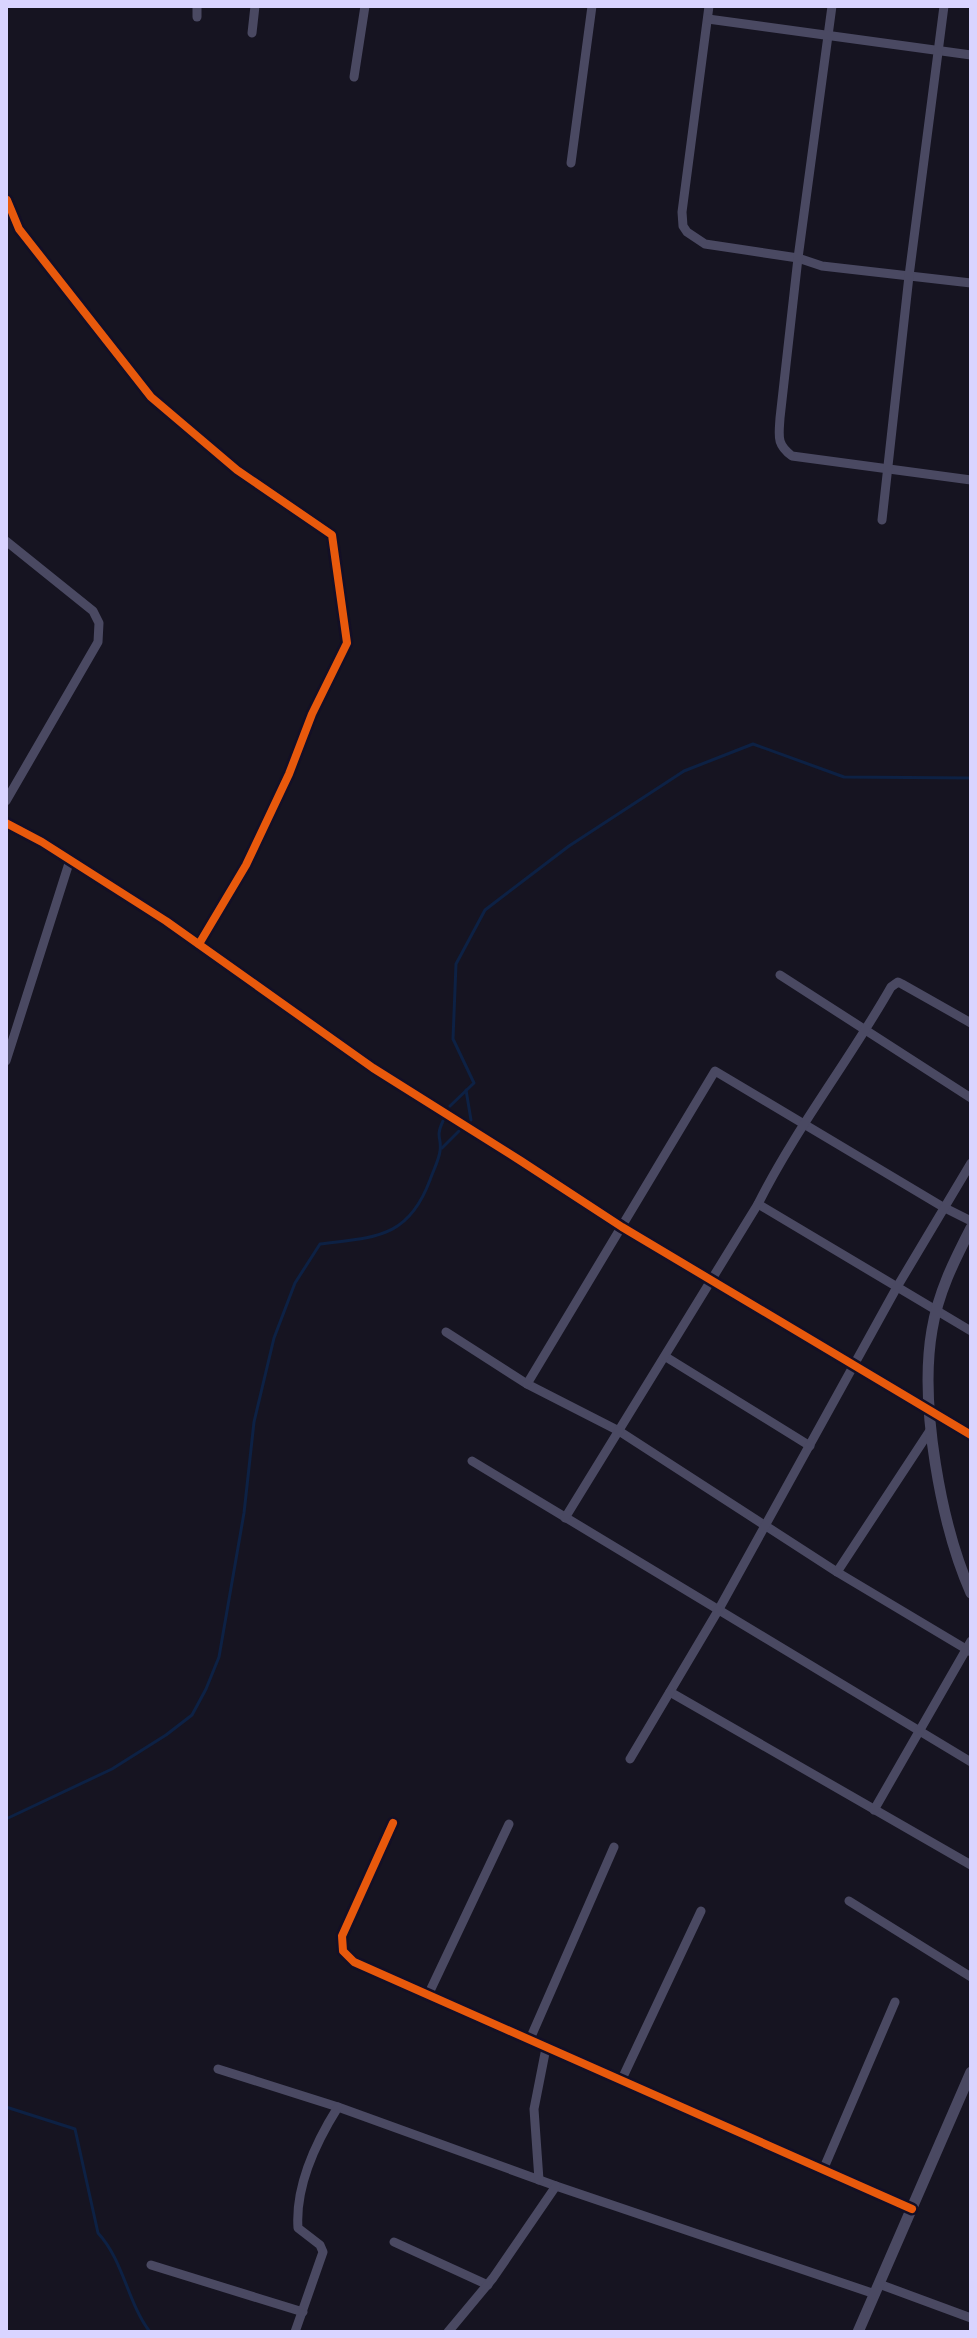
<svg xmlns="http://www.w3.org/2000/svg" width="977" height="2338" font-family="Raleway,sans-serif">
<style>
.lines{fill:none;stroke-linecap:round;stroke-linejoin:round}
.stream{stroke:#0d2144;stroke-width:3}
.minor{stroke:#4a4962;stroke-width:9}
.tertiary{stroke:#4a4962;stroke-width:11}
.cycleway-casing{stroke:#130f26;stroke-width:13}
.cycleway{stroke:#e8590c;stroke-width:8}
</style>
<rect width="100%" height="100%" fill="#161421"/>
<g class="lines">
<g class="stream">
<path d="M466,1090L471,1120"/>
<path d="M450,1106L474,1083L453,1039L456,964L485,910L569,846L684,771L753,744L844,777L971,778"/>
<path d="M442,1148L459,1131"/>
<path d="M6,1819L112,1769L166,1735L192,1715L206,1689L219,1657L244,1513L254,1422L274,1338L295,1283L320,1244C375,1237 408,1239 430,1180C433,1171 439,1160 440,1151C442,1137 435,1138 443,1121"/>
<path d="M6,2107L75,2129L98,2233C124,2261 127,2302 150,2332"/>
</g>
<g class="minor">
<path d="M197,6V17"/>
<path d="M709,6L682,212L683,226L687,232L705,244L798,258L822,266L971,283"/>
<path d="M832,6L798,258L780,418C779,436 776,444 792,456L971,480"/>
<path d="M708,19L971,55"/>
<path d="M252,33L255,6"/>
<path d="M354,77L365,6"/>
<path d="M571,163L592,6"/>
<path d="M7,200L19,229L151,397L237,470L332,535L347,643L312,714L289,774L246,865L199,944"/>
<path d="M882,520L909,276L944,6"/>
<path d="M6,541L93,611L99,623L98,642L6,801"/>
<path d="M6,823L42,842L166,921L373,1068L521,1161L622,1227L971,1435"/>
<path d="M780,975L971,1098"/>
<path d="M6,1061L70,860"/>
<path d="M758,1204L971,1331"/>
<path d="M446,1332L527,1384L619,1431L837,1572L971,1652"/>
<path d="M666,1357L810,1446"/>
<path d="M527,1384L715,1071L943,1207L971,1221"/>
<path d="M472,1461L971,1762"/>
<path d="M565,1518L758,1204C796,1128 849,1061 891,987L898,982L902,984L971,1023"/>
<path d="M837,1572L931,1429"/>
<path d="M670,1692L971,1865"/>
<path d="M630,1759L719,1609L897,1287L971,1163"/>
<path d="M874,1810L971,1641"/>
<path d="M393,1823L342,1936L343,1951L354,1962L912,2209"/>
<path d="M849,1901L971,1977"/>
<path d="M429,1993L509,1824"/>
<path d="M530,2039L614,1847"/>
<path d="M218,2069L338,2107L556,2186L875,2294"/>
<path d="M621,2081L701,1911"/>
<path d="M823,2170L895,2002"/>
<path d="M539,2180L534,2109L546,2048"/>
<path d="M394,2242L488,2285"/>
<path d="M151,2265L303,2312"/>
<path d="M879,2284L971,2318"/>
<path d="M295,2332L323,2252L320,2245L298,2228C295,2185 316,2142 338,2107"/>
<path d="M448,2332L493,2278L556,2186"/>
</g>
<g class="tertiary">
<path d="M971,1228C954,1261 938,1293 932,1330C919,1404 941,1525 971,1593"/>
<path d="M858,2332L971,2072"/>
</g>
<g class="cycleway-casing">
<g id="cycleway">
<path d="M7,200L19,229L151,397L237,470L332,535L347,643L312,714L289,774L246,865L199,944"/>
<path d="M6,823L42,842L166,921L373,1068L521,1161L622,1227L971,1435"/>
<path d="M393,1823L342,1936L343,1951L354,1962L912,2209"/>
</g>
</g>
<use href="#cycleway" class="cycleway"/>
</g>
<rect width="977" height="2338" fill="none" stroke="#d9d4ff" stroke-width="16"/>
</svg>
